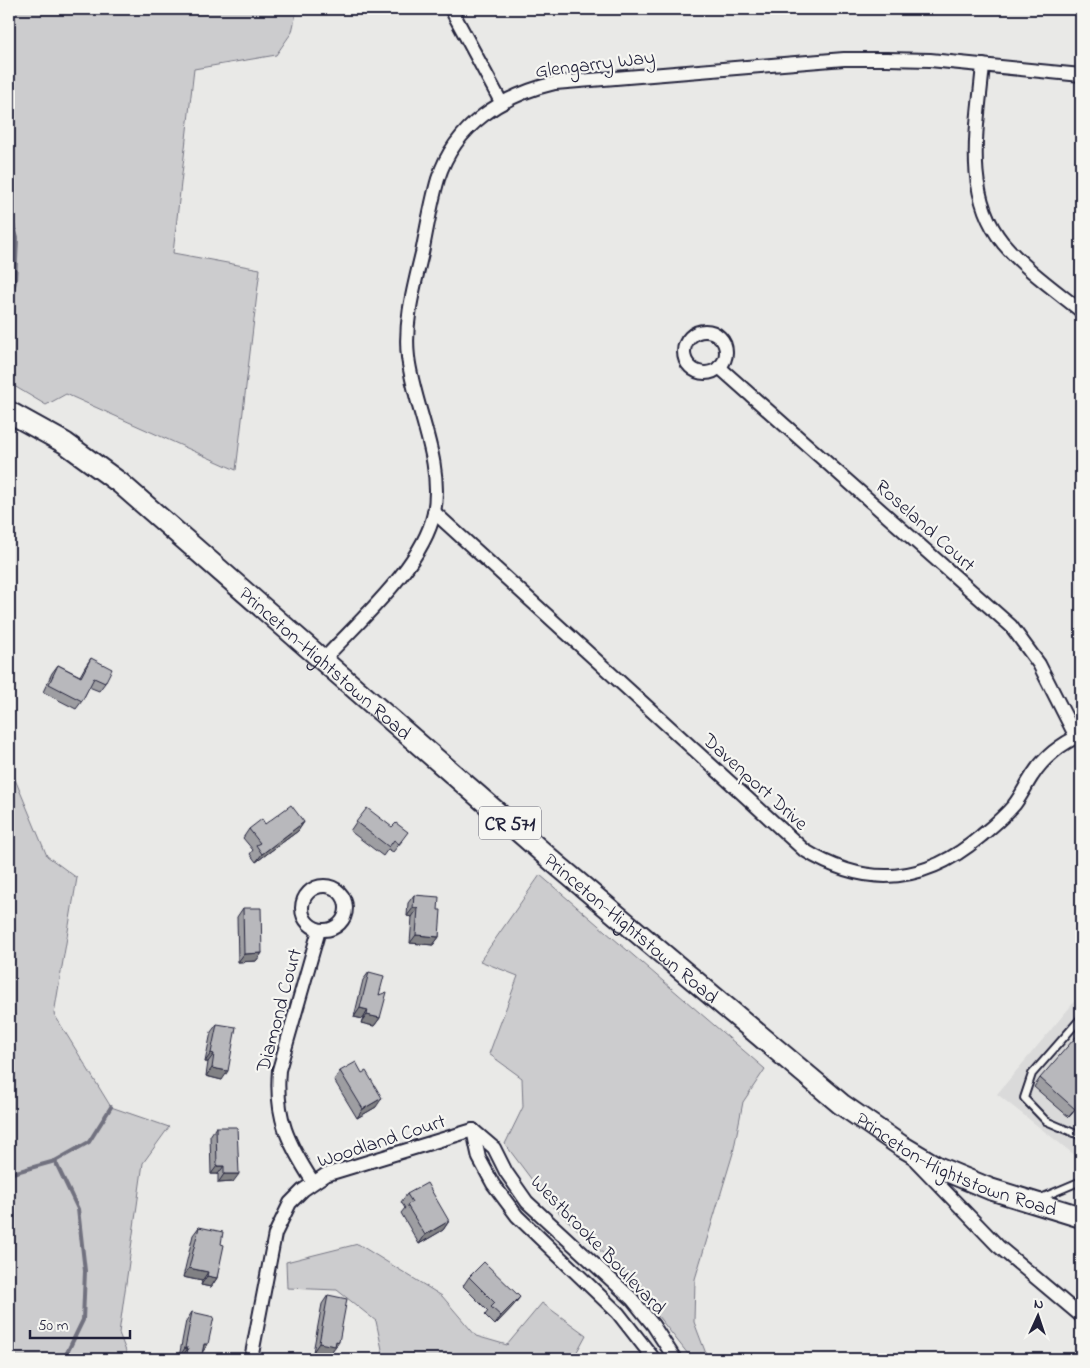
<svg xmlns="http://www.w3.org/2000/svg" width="1090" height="1368" font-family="'Indie Flower',sans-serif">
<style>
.built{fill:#dadada}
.green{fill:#ccccce;stroke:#777784}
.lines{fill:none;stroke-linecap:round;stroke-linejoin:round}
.stream{stroke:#71717f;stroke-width:4}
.service-casing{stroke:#22223b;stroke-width:10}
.minor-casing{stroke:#22223b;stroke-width:16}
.primary-casing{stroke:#22223b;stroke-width:24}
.service{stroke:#f6f6f2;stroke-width:6}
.minor{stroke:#f6f6f2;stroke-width:12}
.primary{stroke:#f6f6f2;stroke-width:20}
.wall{fill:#9e9ea2;stroke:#22223b}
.shaded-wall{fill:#818184;stroke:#22223b}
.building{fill:#b8b8bc;stroke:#22223b}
.labels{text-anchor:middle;stroke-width:4.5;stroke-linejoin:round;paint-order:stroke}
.shield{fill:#f6f6f2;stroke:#626272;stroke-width:1}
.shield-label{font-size:19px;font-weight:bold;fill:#22223b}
.street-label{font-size:20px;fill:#22223b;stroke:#f6f6f2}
</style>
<rect width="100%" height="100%" fill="#e9e9e7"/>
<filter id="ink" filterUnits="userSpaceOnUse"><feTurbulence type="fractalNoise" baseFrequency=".02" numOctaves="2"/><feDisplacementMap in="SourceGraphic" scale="10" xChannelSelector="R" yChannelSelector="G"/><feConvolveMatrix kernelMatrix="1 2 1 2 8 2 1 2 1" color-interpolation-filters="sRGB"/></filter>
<g filter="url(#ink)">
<path class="built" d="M1081,994V1160L997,1094Z"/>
<g class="green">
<path d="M17,9H297L292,32L276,55L194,69L173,253L260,269L236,470L66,394L46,405L9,383V16Z"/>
<path d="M9,765L47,856L77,878L54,1014L111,1107L169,1127L143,1163L119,1333L129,1359H9Z"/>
<path d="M540,875L765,1069L743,1102L733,1153L695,1279L694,1322L708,1359H692L623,1272L550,1204L505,1144L523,1107L522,1078L489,1054L518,976L480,961Z"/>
<path d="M358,1244L442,1296L476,1336L507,1345L542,1303L586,1335L573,1359H384L376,1321L337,1290L287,1288L286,1262Z"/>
</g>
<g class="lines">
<g class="stream">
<path d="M9,211L17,238L15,282L9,304"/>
<path d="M55,1161L78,1209L85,1271L83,1320L64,1359"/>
<path d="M9,1174L55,1161L89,1142L111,1107"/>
</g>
<g class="service-casing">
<g id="service">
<path d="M1081,1018L1032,1074L1024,1098L1046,1121L1081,1136"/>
<path d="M1041,1198L1081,1181"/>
</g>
</g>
<g class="minor-casing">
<g id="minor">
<path d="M451,9L501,102"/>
<path d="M983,65C978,125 962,192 1003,243C1025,269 1055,290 1081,311"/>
<circle cx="705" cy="352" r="21"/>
<path d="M719,367L1011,626L1039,664L1076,737"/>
<path d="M434,512L804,850C867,889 925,884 981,836C993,826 1004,817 1014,805C1021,796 1026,785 1032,776C1043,758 1062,743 1081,735"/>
<path d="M324,659C360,620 423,565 434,513C444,460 414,408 408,357C404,322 414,287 422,253C427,228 431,203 438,179C455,125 503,95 555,83L844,59H887L930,60L1081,75"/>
<circle cx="324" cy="908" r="22"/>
<path d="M473,1130L494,1148L506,1172L527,1202L632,1299L653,1325L675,1359"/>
<path d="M473,1130L479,1158L493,1184L517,1216L618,1313L654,1359"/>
<path d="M916,1161L998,1246L1081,1316"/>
<path d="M313,1182C288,1143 275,1118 279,1070L319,930"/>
<path d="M251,1359L275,1234L290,1203L303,1190L325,1175L473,1130"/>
</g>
</g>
<g class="primary-casing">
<g id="primary">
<path id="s1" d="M9,412L65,443L120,483L556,864L841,1104L900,1145L937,1167L990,1189L1081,1217"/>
</g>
</g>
<use href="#service" class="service"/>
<use href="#minor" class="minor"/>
<use href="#primary" class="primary"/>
</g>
<g class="wall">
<path d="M91,658L105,683L99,691L89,687L82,701L76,709L43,692L52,673L58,665L80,676L85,667Z"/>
<path d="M304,822L298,831L256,862L250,854L253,850L243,838L249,829L265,824Z"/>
<path d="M356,822L402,841L393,852L388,849L383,856L350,831Z"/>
<path d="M414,895L438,910L439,937L433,945L410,943L412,917L407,916L408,903Z"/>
<path d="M243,908L262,953L256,961L238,962L237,917Z"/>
<path d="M369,972L379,995L380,1018L374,1026L361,1023L363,1019L354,1017L363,980Z"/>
<path d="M217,1024L222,1080L206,1076L208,1062H205L211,1032Z"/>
<path d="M340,1071L376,1107L357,1118L334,1080Z"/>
<path d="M1040,1078L1081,1103L1069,1117L1034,1087Z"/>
<path d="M216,1127L233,1182L218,1183V1174H211L210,1136Z"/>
<path d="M407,1194L449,1221L443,1230L419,1244L401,1213L405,1208L401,1202Z"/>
<path d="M199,1227L221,1244L217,1278L211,1287L201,1285L202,1281L183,1277L193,1235Z"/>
<path d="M469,1277L514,1305L495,1325L485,1315L488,1311L463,1286Z"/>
<path d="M328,1295L333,1350H332L329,1355L313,1352L322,1304Z"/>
<path d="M192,1312L202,1353L201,1359H181L182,1357H179L186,1321Z"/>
</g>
<g class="shaded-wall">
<path d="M304,822L298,831L256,862L262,854Z"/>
<path d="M413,908H418L412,917L407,916Z"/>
<path d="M416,935L439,937L433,945L410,943Z"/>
<path d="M262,953L256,961L238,962L244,954Z"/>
<path d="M360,1008L368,1010L363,1019L354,1017Z"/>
<path d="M367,1015L380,1018L374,1026L361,1023Z"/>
<path d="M211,1053L214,1054L208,1062H205Z"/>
<path d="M212,1068L228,1071L222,1080L206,1076Z"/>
<path d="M382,1098L376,1107L357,1118L363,1109Z"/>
<path d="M1081,1101V1103L1069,1117Z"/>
<path d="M217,1166H224L218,1174H211Z"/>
<path d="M224,1174H239L233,1182L218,1183Z"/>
<path d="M449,1221L443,1230L419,1244L425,1235Z"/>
<path d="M189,1268L208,1272L202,1281L183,1277Z"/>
<path d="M207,1276L217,1278L211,1287L201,1285Z"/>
<path d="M520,1297L514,1305L495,1325L501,1316Z"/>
<path d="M336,1341L339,1342L329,1355L313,1352L319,1343Z"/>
<path d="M204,1344H208L202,1353Z"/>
<path d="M185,1348H188L182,1357H179Z"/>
</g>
<g class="building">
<path d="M91,658L112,669L105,683L94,678L82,701L49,684L58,665L81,677Z"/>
<path d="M291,805L304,822L262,854L256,845L260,843L249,829L262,819L265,824Z"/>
<path d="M367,808L392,827L396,823L408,832L399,844L394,840L389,847L356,822Z"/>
<path d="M414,895L439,897L438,910H441L439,937L416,935L418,908H413Z"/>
<path d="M243,908H261L262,953L244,954Z"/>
<path d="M369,972L384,976L379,995L387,992L380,1018L367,1015L368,1010L360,1008Z"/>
<path d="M217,1024L236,1027L228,1071L212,1068L214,1054L211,1053Z"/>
<path d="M1081,1031V1101L1075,1109L1040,1078Z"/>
<path d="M356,1062L362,1073L366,1071L382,1098L363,1109L340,1071Z"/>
<path d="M216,1127H237L239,1174H224V1166H217Z"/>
<path d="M427,1183L449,1221L425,1235L407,1205L412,1202L407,1194Z"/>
<path d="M199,1227L223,1232L221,1244L224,1245L217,1278L207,1276L208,1272L189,1268Z"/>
<path d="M484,1262L520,1297L501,1316L491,1307L495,1303L469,1277Z"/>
<path d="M328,1295L347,1299L339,1342L336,1341L335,1346L319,1343Z"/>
<path d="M192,1312L214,1317L208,1344H204L201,1359H186L188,1348H185Z"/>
</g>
</g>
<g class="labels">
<rect class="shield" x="479" y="806.5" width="62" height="33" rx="4"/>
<g class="shield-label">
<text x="510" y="830">CR 571</text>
</g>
<g class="street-label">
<text transform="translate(595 63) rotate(-7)" y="7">Glengarry Way</text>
<text transform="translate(926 525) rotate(42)" y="7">Roseland Court</text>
<text dy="7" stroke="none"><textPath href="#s1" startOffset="405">Princeton-Hightstown Road</textPath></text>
<text transform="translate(756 781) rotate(42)" y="7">Davenport Drive</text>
<text dy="7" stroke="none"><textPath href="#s1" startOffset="810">Princeton-Hightstown Road</textPath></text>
<text transform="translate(278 1010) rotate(-75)" y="7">Diamond Court</text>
<text transform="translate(381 1140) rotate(-18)" y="7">Woodland Court</text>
<text dy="7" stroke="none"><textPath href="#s1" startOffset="1215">Princeton-Hightstown Road</textPath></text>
<text transform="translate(599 1244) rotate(46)" y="7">Westbrooke Boulevard</text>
</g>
</g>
<rect width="1090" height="1368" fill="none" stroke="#f6f6f2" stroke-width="30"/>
<rect x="15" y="15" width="1060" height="1338" fill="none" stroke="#22223b" stroke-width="2" filter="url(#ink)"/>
<g transform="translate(1038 1316) rotate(3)" stroke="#f6f6f2" stroke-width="4" paint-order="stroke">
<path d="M0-4L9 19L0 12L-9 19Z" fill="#22223b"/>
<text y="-8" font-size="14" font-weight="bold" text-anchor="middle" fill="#22223b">N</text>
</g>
<path d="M30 1330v8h100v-8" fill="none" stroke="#22223b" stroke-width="2.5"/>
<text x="38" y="1330" font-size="15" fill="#22223b" stroke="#f6f6f2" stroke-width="4" paint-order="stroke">50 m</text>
</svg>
